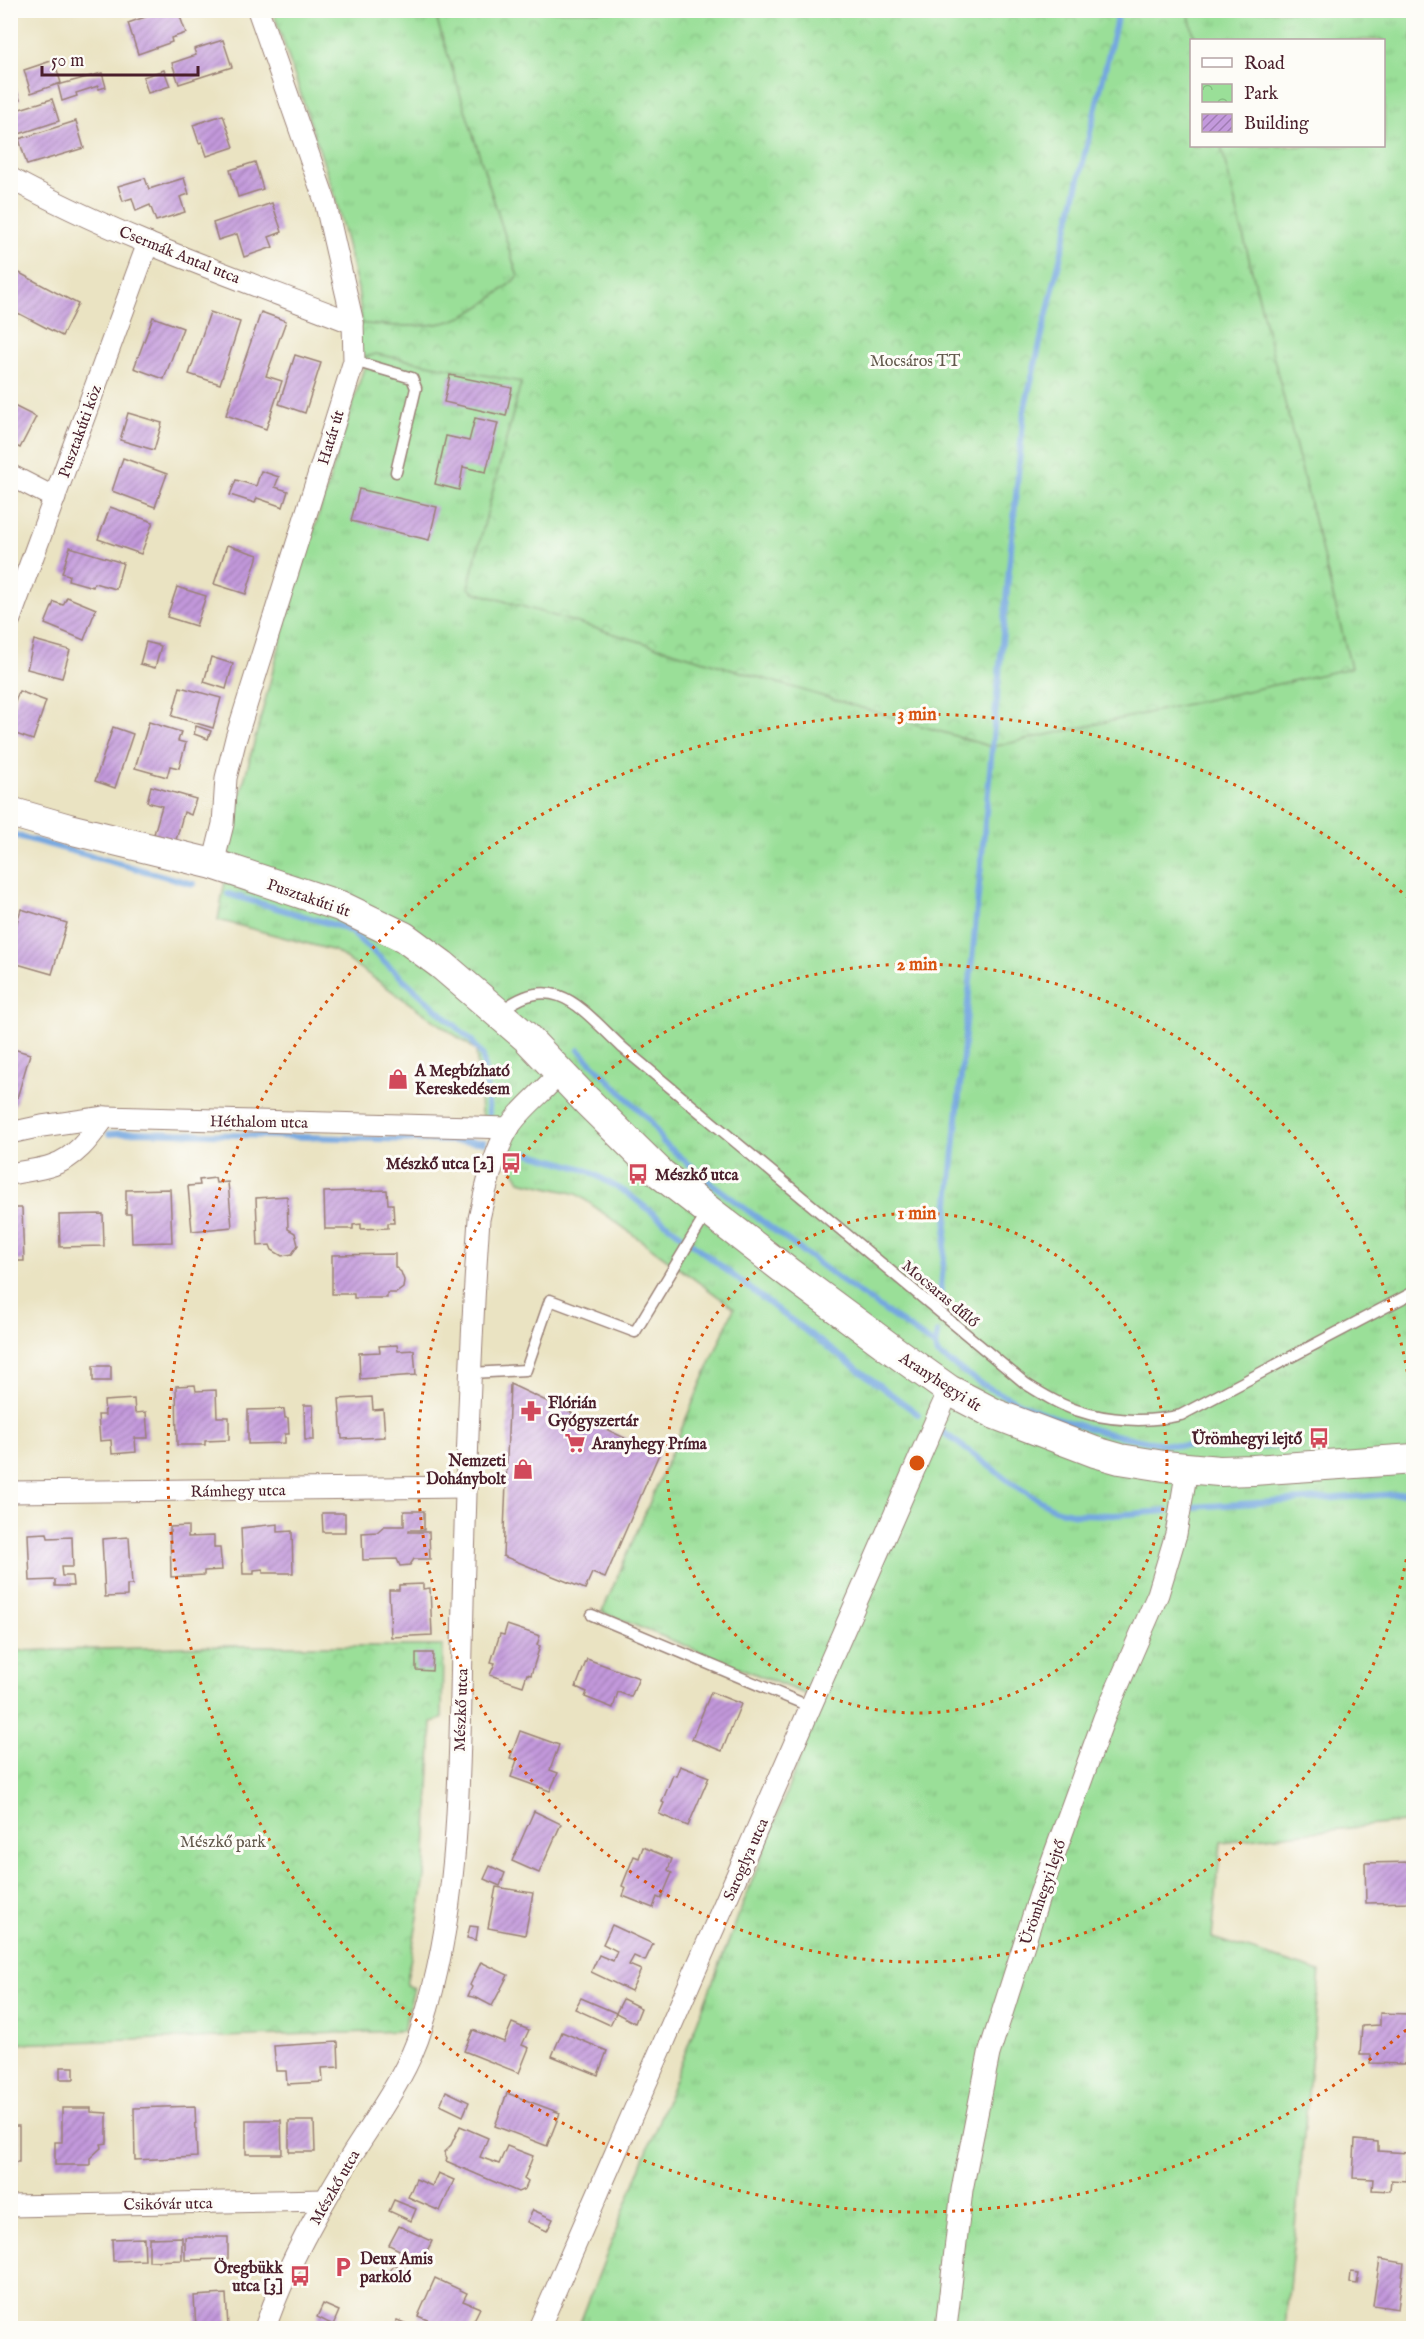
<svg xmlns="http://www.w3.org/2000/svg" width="1424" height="2339" font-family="'IM FELL English',serif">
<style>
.grass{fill:url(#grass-tufts);stroke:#727f62;stroke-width:1.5;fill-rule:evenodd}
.park{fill:url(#park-crowns);stroke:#727f62;stroke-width:1.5}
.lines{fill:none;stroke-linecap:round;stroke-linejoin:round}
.stream{stroke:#75a7e0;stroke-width:6}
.building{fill:url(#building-hatch)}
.lane-casing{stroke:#9a8176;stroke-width:13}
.street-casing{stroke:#9a8176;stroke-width:23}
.secondary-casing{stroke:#9a8176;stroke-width:32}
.lane{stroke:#fff;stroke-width:10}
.street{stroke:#fff;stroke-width:21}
.secondary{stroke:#fff;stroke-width:30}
.ring{fill:none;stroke:#d8530f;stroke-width:3;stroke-dasharray:3 6}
.labels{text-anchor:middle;stroke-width:6;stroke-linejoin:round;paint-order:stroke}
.street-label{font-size:16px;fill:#4a1f2b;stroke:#fdfcf7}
.park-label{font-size:16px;fill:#62594c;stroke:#fdfcf7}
.poi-label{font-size:16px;font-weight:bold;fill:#4a1f2b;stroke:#fdfcf7;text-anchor:start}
.centre{fill:#d8530f;stroke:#fdfcf7;stroke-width:3}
.ring-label{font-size:18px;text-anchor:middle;font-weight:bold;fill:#d8530f;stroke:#fdfcf7;stroke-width:6;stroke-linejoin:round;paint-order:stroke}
</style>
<defs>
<pattern id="grass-tufts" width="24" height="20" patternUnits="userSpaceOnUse" patternTransform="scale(1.5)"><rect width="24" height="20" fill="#9adf98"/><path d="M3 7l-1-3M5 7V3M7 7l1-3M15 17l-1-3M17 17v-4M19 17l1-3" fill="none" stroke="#86bf83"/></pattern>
<pattern id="park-crowns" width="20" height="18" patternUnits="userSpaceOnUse" patternTransform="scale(1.5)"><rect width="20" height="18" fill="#9adf98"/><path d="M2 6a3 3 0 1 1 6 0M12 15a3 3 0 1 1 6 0" fill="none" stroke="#86bf83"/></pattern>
<pattern id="building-hatch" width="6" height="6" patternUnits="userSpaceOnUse" patternTransform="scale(1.5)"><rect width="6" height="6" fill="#c399dc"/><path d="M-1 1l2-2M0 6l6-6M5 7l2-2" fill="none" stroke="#a07cb3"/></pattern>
</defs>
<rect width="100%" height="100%" fill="#fdfcf7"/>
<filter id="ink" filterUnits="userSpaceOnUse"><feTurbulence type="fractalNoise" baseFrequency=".0167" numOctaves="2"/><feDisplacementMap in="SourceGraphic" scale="12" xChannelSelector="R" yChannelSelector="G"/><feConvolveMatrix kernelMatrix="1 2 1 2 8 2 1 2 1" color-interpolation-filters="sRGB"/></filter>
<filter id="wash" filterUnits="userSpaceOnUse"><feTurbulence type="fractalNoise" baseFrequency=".008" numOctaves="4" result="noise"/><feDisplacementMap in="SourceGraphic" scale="24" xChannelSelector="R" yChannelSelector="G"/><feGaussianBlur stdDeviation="1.35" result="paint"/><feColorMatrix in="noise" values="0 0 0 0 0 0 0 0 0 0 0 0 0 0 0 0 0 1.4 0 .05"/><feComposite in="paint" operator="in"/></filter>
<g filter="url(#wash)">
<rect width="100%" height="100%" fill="#eae3c2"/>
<path class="grass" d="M273,11H1413V1821L1221,1842L1212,1938L1320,1972L1285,2328H578L822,1701L602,1612L734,1308L577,1194L520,1181L481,1112L476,1050L335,951L218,920L240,796L286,621L366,361L358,289L335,197ZM1192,40H1384V146H1192Z"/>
<g class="park">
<path d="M434,11H1188L1195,40H1192V146H1221L1351,668L992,747L474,592L468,587L521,382L376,354L354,361L353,323C383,325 417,329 447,322C473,316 497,294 518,277Z"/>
<path d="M231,1646H443L442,1719L432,1722L425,1878L406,1985L414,1988L403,2031L11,2044V1651Z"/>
</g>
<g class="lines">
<g class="stream">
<path d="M10,834L193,884"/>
<path d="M228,894L341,927L351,932L471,1040L483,1056L489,1113"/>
<path d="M579,1050L651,1122L663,1142L715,1186L842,1281L935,1346"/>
<path d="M109,1134L137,1132L484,1142"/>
<path d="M528,1153L587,1170L627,1193L775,1308L918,1414"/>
<path d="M940,1298L1024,411L1119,10"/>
<path d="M937,1333L935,1346L937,1354C956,1366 975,1381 995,1391C1070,1430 1157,1450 1242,1448C1260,1448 1278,1445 1296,1444"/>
<path d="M943,1432L1016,1486L1054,1509L1076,1514L1114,1515L1167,1511"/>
<path d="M1192,1507L1414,1493"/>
</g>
</g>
<g id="blocks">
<g class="building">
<path d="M165,10L168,14L178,11L186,33L171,38L172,42L138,54L128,23Z"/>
<path d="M223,40L232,67L179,84L172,63L196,55L194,49Z"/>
<path d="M54,60L61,83L31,93L24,70Z"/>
<path d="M164,70L170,86L148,93L143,77Z"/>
<path d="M102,73L106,87L99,89L98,86L76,93L77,96L62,101L58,85Z"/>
<path d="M14,83L20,100L10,103V84Z"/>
<path d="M52,99L59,121L10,137V112Z"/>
<path d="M223,115L234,147L207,156L202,142L199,143L193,125Z"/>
<path d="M76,121L84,148L27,165L19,139Z"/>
<path d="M255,162L263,189L238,197L230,170Z"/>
<path d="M145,178L149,189L184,178L189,194L180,197L185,212L156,221L150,205L136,211L132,198L123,201L118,186Z"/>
<path d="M272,203L282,232L269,237L273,247L244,257L237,234L218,240L213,223Z"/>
<path d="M10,268L78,304L62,336L10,309Z"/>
<path d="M210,312L240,322L220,384L189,374Z"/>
<path d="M261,312L286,321L266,376L282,381L266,429L226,415Z"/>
<path d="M153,317L183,328L164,379L134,368Z"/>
<path d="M295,355L321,363L305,413L279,404Z"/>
<path d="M450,375L512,388L506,416L444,402Z"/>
<path d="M10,404L36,417L20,448L10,443Z"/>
<path d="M128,413L162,423L154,450L120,440Z"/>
<path d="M475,418L498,423L486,472L463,467L459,490L435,484L446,436L469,441Z"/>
<path d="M123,458L167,474L155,507L112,491Z"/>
<path d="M261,471L279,477L275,487L288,491L283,507L257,498L255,503L230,495L236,480L256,486Z"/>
<path d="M359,489L437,507L429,540L351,521Z"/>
<path d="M110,507L153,522L141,554L98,539Z"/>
<path d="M227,545L258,555L246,594L214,584Z"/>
<path d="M70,547L123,563L116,589L94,583L93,587L68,580L69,575L62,573Z"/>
<path d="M177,587L206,596L196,626L167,617Z"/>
<path d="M67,597L96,609L84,640L45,624L54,602L63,605Z"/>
<path d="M34,640L70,650L62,678L27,669Z"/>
<path d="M146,642L161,646L155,668L140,664Z"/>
<path d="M211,657L233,664L226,689L204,682Z"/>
<path d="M180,687L221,698L213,728L172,716Z"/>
<path d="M19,691L46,701L33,740L10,732V716Z"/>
<path d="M149,722L181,732L178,741L186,743L179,768L170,766L167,777L135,768Z"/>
<path d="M196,726L211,731L208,739L194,734Z"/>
<path d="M113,727L133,734L115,788L95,781Z"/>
<path d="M151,786L196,799L191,815L184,812L176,840L154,834L162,806L147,802Z"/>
<path d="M21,909L67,923L52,974L10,962V946Z"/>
<path d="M10,1048L30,1054L15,1105L10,1104Z"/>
<path d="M215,1178L216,1183L228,1182L232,1227L192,1231L188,1186L200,1185L199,1180Z"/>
<path d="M170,1189L172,1242L132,1243L131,1214H126V1190Z"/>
<path d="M387,1190L388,1204H393L394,1223H388V1228L361,1229V1224L353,1225V1229H325L324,1192Z"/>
<path d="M287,1196L288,1229L295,1233L298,1245L292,1254L282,1256L272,1250L270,1245L258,1246L256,1198Z"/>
<path d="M10,1208H22L24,1261H10Z"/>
<path d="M103,1214L104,1246L60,1247L59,1215Z"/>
<path d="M395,1254V1267L401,1272L404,1280L403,1288L396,1293H387V1298H354V1294H332V1255Z"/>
<path d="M397,1345L398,1351L414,1350L416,1375L360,1379L359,1353L380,1352L379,1346Z"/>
<rect x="93" y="1366" width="18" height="15"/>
<path d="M510,1384L659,1454L605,1578L592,1573L585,1589L503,1556Z"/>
<path d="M195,1385L196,1391L216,1390L217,1417H229V1440L205,1441V1445H177L176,1386Z"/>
<path d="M372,1397L373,1410L383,1409L385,1437L342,1439L339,1399Z"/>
<path d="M134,1399L135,1413L146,1412L148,1438H135L136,1452L112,1454L111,1440L100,1441L98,1415H105L104,1401Z"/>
<path d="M304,1405H313L314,1440H305Z"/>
<path d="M284,1409L285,1418H288L289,1434H285V1443L248,1444V1410Z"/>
<path d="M404,1511H424V1530H409V1532H429L430,1559H414L410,1565L400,1566L397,1559L363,1560L362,1533L377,1532L384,1526H404Z"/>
<path d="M322,1513H345V1532H323Z"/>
<path d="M278,1524V1532L292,1531L293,1573H263V1569L254,1570V1574H243L241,1528Z"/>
<path d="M188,1526V1537L214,1536V1548H220L222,1570L204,1571V1575L171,1577L170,1527Z"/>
<path d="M47,1533L48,1538L72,1537L73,1567H61L62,1576H72L73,1586H55V1580L30,1581L28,1534Z"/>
<path d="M129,1537L132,1585H127V1596L105,1597L102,1539Z"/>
<path d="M423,1584V1589L430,1588L432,1635L391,1637L389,1590H399V1585Z"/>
<path d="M507,1625L540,1636L537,1645L540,1646L535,1662L531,1675L527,1674L523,1686L490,1675L495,1663L491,1662L500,1634L504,1635Z"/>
<path d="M416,1653H433L432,1671L416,1670Z"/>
<path d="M587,1659L639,1678L631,1697L618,1692L613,1708L585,1697L587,1692L576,1687Z"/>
<path d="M711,1692L741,1704L722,1751L692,1739Z"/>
<path d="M520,1731L559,1745L550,1770L558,1773L550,1791L511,1777L517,1760L510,1758Z"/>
<path d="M680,1766L709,1777L688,1826L659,1814L664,1803L662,1802L673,1775L676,1776Z"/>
<path d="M534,1811L561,1824L539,1873L512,1861Z"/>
<path d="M643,1847L672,1859L668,1870L672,1873L661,1899L657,1897L653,1908L623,1896L626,1888L622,1886L634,1856L639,1858Z"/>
<path d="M1413,1862V1902L1366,1903L1365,1863Z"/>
<path d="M490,1866L505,1873L500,1886L484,1879Z"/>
<path d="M496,1887L533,1893L525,1935L488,1928Z"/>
<path d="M612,1925L653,1944L645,1961L634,1956L629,1965L641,1970L631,1991L591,1972L599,1955L613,1961L617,1951L603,1944Z"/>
<path d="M470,1926L478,1927L476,1940L467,1938Z"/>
<path d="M481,1962L508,1975L492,2006L477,1998L468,1996L472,1987L470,1985Z"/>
<path d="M581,1998L616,2013L610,2025L575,2009Z"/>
<path d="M623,1999L641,2008L635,2023L616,2013Z"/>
<path d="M1380,2013L1408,2014L1405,2064L1370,2063L1371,2055H1360L1362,2026L1380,2025Z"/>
<path d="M512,2023L529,2030L522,2045L529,2048L519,2073L464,2051L473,2030L504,2042Z"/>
<path d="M562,2032L607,2051L598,2075L552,2056Z"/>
<path d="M338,2042L339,2067L322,2068L323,2082L287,2084L286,2071H276L274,2046Z"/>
<rect x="60" y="2067" width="14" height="12"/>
<path d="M446,2091L469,2102L463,2116L440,2105Z"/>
<path d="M507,2093L560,2113L547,2146L495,2126Z"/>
<path d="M195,2106L197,2157L135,2160L134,2108Z"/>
<path d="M62,2108H91V2112L107,2113V2143L101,2144L102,2147L90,2158V2165H55V2142H62Z"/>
<path d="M246,2120H281L282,2154H246Z"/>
<path d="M289,2121H314L315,2152H289Z"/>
<rect x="10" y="2126" width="9" height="36"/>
<path d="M460,2126L488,2138L480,2157L499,2164L507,2146L533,2156L524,2179L528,2182L525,2189L518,2192L446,2161L447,2158L444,2152L451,2145Z"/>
<path d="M1355,2140L1378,2142V2151L1408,2153L1407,2181L1391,2180L1390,2191L1372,2190L1373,2179L1353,2178Z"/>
<path d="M438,2173L454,2180L440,2211L408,2197L416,2179L432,2186Z"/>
<path d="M394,2200L416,2209L411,2221L389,2211Z"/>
<path d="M533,2210L553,2219L547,2231L527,2222Z"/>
<path d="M399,2226L432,2241L422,2261L389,2245Z"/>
<path d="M182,2237V2260L149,2261V2238Z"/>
<path d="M185,2237H228V2259L185,2260Z"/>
<path d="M144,2238L145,2260L113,2261L112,2239Z"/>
<path d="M1380,2259L1404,2263L1398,2309L1373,2305Z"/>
<path d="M394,2264L410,2273L406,2281L390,2272Z"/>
<path d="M1351,2272L1359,2273L1357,2284L1350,2283Z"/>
<path d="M435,2278L467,2293L463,2301L480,2308L470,2328L459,2327L458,2328H446L418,2316Z"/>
<path d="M226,2294L228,2327L196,2328L194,2296Z"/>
<path d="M323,2304L339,2311L333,2325L317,2317Z"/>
<path d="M397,2320L417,2328H393Z"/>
</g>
</g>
</g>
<g filter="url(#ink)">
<use href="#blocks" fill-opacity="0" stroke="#9a8176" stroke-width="1.5"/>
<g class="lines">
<g class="lane-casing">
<g id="lane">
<path d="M354,361L412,378L416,388L396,472"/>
<path d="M499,1013C554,967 582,1010 623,1048L1026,1384C1042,1394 1058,1404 1076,1410C1108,1421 1148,1423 1181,1415L1414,1292"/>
<path d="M471,1373L526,1370L550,1300L635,1332L707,1213"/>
<path d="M592,1615L811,1707"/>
</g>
</g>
<g class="street-casing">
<g id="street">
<path d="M10,178C119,238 238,278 353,323"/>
<path d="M10,475L55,498"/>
<path d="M10,619L148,243"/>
<path d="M213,864L223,824L226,778L236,738L354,361L353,323L325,201L258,10"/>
<path d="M10,1133L42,1126L105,1117L509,1128"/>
<path d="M10,1174C24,1171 40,1170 53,1165C77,1157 91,1136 105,1117"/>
<path d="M10,1492L466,1487"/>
<path d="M10,2206L325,2200"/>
<path d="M265,2328C286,2266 319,2209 353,2153C379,2112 408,2073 422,2027C461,1905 459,1774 462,1648C465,1505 469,1362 479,1219C485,1191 494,1152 509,1127C522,1107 544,1092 559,1073"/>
<path d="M539,2328L949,1390"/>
<path d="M946,2328L962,2190L989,2054L1040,1894L1104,1718L1158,1594L1176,1534L1187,1469"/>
</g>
</g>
<g class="secondary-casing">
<path id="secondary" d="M10,812L69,829L213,864L340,906L404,937L442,965L526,1037L587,1101L661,1174L789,1273L897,1353L949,1390L995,1414L1095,1452L1120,1459L1164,1466L1219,1471L1253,1470L1414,1459"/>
</g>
<use href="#lane" class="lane"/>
<use href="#street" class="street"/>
<use href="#secondary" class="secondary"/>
</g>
</g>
<g class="ring">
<circle cx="917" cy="1463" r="250"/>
<path d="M1413 1515A499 499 0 1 1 1413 1411"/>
<path d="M1413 2024A749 749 0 1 1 1413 902"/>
</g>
<defs>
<g id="shop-bare" transform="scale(1.62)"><path d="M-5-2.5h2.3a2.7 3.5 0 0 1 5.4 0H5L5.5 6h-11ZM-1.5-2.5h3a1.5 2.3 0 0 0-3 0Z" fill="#d1495b" stroke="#fdfcf7" stroke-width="2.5" paint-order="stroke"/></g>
<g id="bus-bare" transform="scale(1.62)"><path d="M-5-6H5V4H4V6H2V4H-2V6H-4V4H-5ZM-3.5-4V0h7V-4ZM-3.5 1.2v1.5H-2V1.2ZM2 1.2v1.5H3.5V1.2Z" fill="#d1495b" stroke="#fdfcf7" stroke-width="2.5" paint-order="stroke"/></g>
<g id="pharmacy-bare" transform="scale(1.62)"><path d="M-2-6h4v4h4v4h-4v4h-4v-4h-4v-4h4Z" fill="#d1495b" stroke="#fdfcf7" stroke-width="2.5" paint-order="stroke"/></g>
<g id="supermarket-bare" transform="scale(1.62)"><path d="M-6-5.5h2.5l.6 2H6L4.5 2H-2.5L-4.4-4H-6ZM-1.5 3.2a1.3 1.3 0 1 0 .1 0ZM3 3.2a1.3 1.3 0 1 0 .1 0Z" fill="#d1495b" stroke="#fdfcf7" stroke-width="2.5" paint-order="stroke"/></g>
<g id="parking-bare" transform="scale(1.62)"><path d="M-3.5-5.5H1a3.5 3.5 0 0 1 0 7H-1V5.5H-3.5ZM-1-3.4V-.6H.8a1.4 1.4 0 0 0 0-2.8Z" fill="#d1495b" stroke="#fdfcf7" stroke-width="2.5" paint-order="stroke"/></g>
</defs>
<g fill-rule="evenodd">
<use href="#shop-bare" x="398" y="1079"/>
<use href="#bus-bare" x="511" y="1163"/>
<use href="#bus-bare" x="638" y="1174"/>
<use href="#pharmacy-bare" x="531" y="1411"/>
<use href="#bus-bare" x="1319" y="1438"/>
<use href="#supermarket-bare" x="575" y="1443"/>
<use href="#shop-bare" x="523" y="1469"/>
<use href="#parking-bare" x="343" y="2267"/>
<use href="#bus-bare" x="300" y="2276"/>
</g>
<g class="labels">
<g class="street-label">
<text transform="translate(180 254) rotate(22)" y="6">Csermák Antal utca</text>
<text transform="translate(79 431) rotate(-70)" y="6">Pusztakúti köz</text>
<text transform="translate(330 437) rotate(-73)" y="6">Határ út</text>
<text transform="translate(309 897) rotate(19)" y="6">Pusztakúti út</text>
<text transform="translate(259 1121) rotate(1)" y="6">Héthalom utca</text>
<text transform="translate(941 1293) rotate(40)" y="6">Mocsaras dűlő</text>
<text transform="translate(941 1381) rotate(33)" y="6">Aranyhegyi út</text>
<text transform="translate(238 1490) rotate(-1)" y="6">Rámhegy utca</text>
<text transform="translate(460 1710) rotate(-88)" y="6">Mészkő utca</text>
<text transform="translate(745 1859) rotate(-66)" y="6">Saroglya utca</text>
<text transform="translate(1042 1892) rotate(-71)" y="6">Ürömhegyi lejtő</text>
<text transform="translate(334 2187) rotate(-60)" y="6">Mészkő utca</text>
<text transform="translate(168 2203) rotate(-1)" y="6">Csikóvár utca</text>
</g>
<g class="park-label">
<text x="915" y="366">Mocsáros TT</text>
<text x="223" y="1847">Mészkő park</text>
</g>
<g class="poi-label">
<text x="415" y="1076">A Megbízható<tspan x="415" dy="18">Kereskedésem</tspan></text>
<text x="494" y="1169" text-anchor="end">Mészkő utca [2]</text>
<text x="655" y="1180">Mészkő utca</text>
<text x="548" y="1408">Flórián<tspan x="548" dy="18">Gyógyszertár</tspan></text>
<text x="1302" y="1444" text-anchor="end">Ürömhegyi lejtő</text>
<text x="592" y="1449">Aranyhegy Príma</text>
<text x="506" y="1466" text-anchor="end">Nemzeti<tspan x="506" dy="18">Dohánybolt</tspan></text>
<text x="360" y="2264">Deux Amis<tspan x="360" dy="18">parkoló</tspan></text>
<text x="283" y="2273" text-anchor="end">Öregbükk<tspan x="283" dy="18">utca [3]</tspan></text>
</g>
</g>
<circle cx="917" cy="1463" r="9" class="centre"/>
<g class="ring-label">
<text x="917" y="720">3 min</text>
<text x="917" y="970">2 min</text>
<text x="917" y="1219">1 min</text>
</g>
<rect width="1424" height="2339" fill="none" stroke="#fdfcf7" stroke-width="36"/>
<rect x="1190" y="39" width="195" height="108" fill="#fdfcf7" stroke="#b5a4a5" stroke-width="1.5"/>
<rect x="1202" y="58" width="30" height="9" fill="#ffffff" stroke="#b5a4a5" stroke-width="1.5"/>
<text x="1244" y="69" font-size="18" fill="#4a1f2b">Road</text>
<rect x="1202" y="84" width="30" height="18" fill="url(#park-crowns)" stroke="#b5a4a5" stroke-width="1.5"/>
<text x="1244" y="99" font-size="18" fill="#4a1f2b">Park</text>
<rect x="1202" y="114" width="30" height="18" fill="url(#building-hatch)" stroke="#b5a4a5" stroke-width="1.5"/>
<text x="1244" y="129" font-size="18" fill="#4a1f2b">Building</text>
<path d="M42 66v9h156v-9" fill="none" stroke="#4a1f2b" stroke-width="3"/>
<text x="51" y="66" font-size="18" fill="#4a1f2b" stroke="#fdfcf7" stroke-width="4.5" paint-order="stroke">50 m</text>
</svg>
